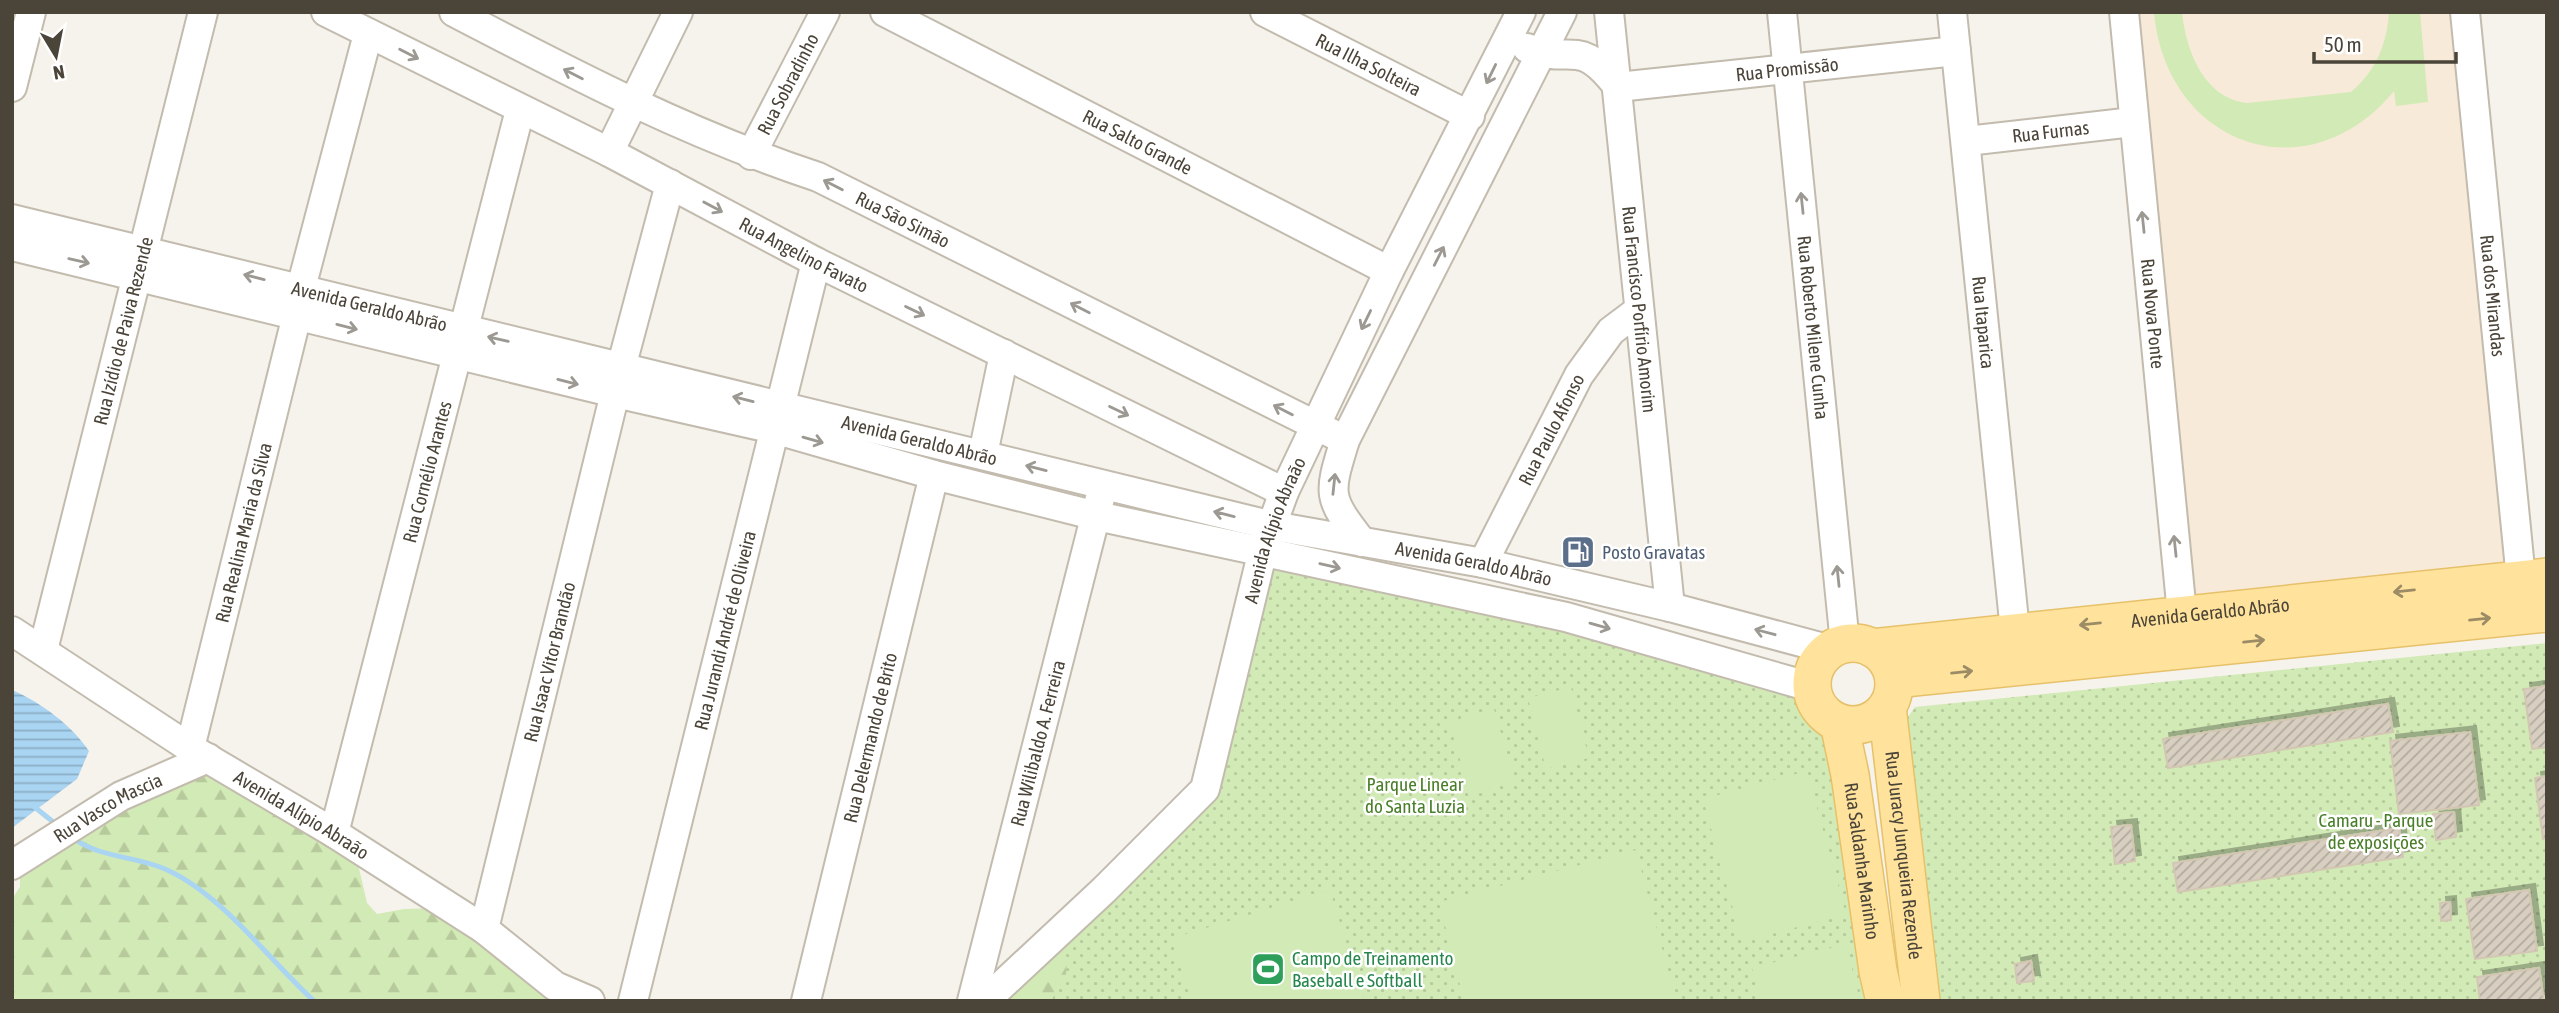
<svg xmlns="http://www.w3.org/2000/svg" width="2559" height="1013" font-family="'Asap Condensed',sans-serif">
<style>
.commercial{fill:#f7ead8}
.green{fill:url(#green-dots)}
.forest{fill:url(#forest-firs)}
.pitch{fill:#d2eab5}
.water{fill:url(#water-rules)}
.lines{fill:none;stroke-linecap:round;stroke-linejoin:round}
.stream{stroke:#a9d4f2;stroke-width:5}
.building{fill:url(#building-hatch);stroke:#d3c7b4;stroke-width:2;filter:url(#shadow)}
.minor-casing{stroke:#c2bbae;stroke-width:32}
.major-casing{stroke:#e6c16a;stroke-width:40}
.minor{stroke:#fff;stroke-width:28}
.major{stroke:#ffe39c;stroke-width:37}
.oneway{stroke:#9c9892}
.oneway2{stroke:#9c8c66}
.labels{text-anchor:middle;stroke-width:5;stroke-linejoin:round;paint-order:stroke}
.street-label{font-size:19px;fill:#4b4439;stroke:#fff}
.service-label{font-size:19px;fill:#4e5e75;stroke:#fff;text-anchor:start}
.park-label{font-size:19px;fill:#4a7f2a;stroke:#fff}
.leisure-label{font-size:19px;fill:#27864d;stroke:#fff;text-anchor:start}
</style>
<defs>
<pattern id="green-dots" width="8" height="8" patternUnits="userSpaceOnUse" patternTransform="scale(1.75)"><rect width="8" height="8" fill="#d2eab5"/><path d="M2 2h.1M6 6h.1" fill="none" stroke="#b6ca9c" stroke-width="1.8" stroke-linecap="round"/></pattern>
<pattern id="forest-firs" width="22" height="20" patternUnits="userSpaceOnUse" patternTransform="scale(1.75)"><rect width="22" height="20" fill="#d2eab5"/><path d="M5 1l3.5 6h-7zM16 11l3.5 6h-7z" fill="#b6ca9c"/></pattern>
<pattern id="water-rules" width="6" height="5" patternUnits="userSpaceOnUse" patternTransform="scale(1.75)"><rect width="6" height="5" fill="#a9d4f2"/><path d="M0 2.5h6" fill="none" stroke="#8caec5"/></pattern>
<pattern id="building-hatch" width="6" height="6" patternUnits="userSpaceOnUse" patternTransform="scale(1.75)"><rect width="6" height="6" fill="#d8cfc1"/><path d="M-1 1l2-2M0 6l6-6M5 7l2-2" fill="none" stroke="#b1aa9e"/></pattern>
<filter id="shadow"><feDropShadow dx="6" dy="-6" stdDeviation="0" flood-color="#0004"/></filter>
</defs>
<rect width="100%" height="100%" fill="#f6f3ec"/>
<path class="commercial" d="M2127,12H2456L2521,579L2182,614Z"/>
<g class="green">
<path d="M1263,550L1442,591L1805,698L1834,727L1885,1001H1015L1026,997L1104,890L1205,789Z"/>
<path d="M2547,643V1001H1939L1931,953L1907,718L1915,707Z"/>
</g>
<g class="forest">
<path d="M209,764L358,864L367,903L377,914L404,909L437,908L578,1001H12V899L20,887V873L157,786Z"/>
<path d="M1057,952L1067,961L1066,974L1051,1001H999Z"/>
</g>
<g class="pitch">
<path d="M2154,12H2182C2186,51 2204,98 2247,103L2351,92C2376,71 2387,44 2389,12H2420L2428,102L2396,106L2394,91C2308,196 2166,146 2154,12Z"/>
<path d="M1571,687L1589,758L1546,769L1528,698Z"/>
<path d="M1494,709L1515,781L1470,794L1449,722Z"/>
<path d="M1807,771L1846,914L1742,942L1703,799Z"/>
<path d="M1636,850L1676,1001H1464L1439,902Z"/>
<path d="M1330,890L1364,1001H1191L1173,938Z"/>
<path d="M1846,944L1860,1001H1761L1752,968Z"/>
</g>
<path class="water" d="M12,690C42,703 71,725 89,751L77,779L12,828Z"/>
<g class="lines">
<g class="stream">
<path d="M32,805L57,825"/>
<path d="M73,838C100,858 135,856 165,869C222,894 268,959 314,1001"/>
</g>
</g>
<g class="building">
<path d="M2547,686V747L2532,749L2524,689Z"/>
<path d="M2388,704L2393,732L2168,768L2163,739Z"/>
<path d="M2470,732L2479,805L2399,814L2390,741Z"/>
<path d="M2547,776V838L2543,839L2535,778Z"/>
<path d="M2454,812L2456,837L2436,840L2433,814Z"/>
<path d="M2131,825L2135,861L2115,864L2111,827Z"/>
<path d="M2399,828L2403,857L2178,892L2173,863Z"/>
<path d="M2529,890L2537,951L2475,959L2466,899Z"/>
<path d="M2450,902L2451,920L2441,921L2440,903Z"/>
<path d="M2031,961L2034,981L2017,983L2015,964Z"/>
<path d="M2539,968L2544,1001H2480L2477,977Z"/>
</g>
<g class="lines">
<g class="minor-casing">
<g id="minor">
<path id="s1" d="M326,12L609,152L816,262L1284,492"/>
<path id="s2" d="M454,12C575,75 688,134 818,177L1345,440"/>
<path id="s3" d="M885,12L1389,271"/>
<path id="s4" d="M1265,12L1470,116"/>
<path id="s5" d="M1609,12L1670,607"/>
<path id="s6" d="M1782,12L1845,644"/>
<path id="s7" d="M1952,12L2015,631"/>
<path id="s8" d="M2124,12L2182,614"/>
<path id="s9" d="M2465,12L2521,579"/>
<path d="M1527,48C1573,66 1578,35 1618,87"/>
<path d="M12,87L31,12"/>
<path id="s10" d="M1618,87L1956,51"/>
<path id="s11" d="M1967,141L2133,122"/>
<path d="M609,152L678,12"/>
<path id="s12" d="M751,155L825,12"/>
<path id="s13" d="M12,219L1273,526L1483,563L1670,607L1831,650"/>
<path d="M12,246L615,393L774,429L934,475L1097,516L1566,617L1811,687"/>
<path d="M301,288L368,34"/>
<path d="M621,368L670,184"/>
<path d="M983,454L1004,354"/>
<path d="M1362,542C1327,497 1328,495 1345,440L1562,12"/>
<path id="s14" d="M1483,563L1579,375L1611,331L1639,310"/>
<path id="s15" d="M12,631L190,748L334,833L484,929L555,986L590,1001"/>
<path id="s16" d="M43,650L203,12"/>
<path id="s17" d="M190,748L297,315"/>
<path id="s18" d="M334,833L520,110"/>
<path id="s19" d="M12,865L121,796L208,758"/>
<path id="s20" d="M484,929L615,393"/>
<path id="s21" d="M633,1001L816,262"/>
<path id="s22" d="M806,1001L934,475"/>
<path id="s23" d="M972,1001L1100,498"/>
<path id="s24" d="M985,1001L1104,890L1205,789L1263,550L1284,492L1389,271L1521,12"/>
</g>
</g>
<g class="major-casing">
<g id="major">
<circle cx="1853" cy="684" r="41"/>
<path id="s25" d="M1872,648L2547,577"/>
<path d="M1894,679L2547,613"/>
<path id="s26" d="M1887,707L1921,1001"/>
<path id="s27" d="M1839,723L1850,775L1878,971L1885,1001"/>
</g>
</g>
<use href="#minor" class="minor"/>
<use href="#major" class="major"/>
</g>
<defs><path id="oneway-shaft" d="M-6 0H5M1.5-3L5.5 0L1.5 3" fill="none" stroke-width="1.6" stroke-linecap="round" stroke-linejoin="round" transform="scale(1.75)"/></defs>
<g class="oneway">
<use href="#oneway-shaft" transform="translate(409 54) rotate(27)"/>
<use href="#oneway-shaft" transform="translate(573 74) rotate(-153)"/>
<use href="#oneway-shaft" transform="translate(1491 74) rotate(116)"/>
<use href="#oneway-shaft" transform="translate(833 185) rotate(-153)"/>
<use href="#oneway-shaft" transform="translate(1802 203) rotate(-96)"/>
<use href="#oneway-shaft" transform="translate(713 207) rotate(28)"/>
<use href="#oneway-shaft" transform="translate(2143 222) rotate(-96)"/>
<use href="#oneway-shaft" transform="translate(1439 256) rotate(-63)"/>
<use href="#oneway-shaft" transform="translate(79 261) rotate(13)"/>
<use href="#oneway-shaft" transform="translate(254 277) rotate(-166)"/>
<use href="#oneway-shaft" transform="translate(1080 308) rotate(-153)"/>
<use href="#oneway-shaft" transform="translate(915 311) rotate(26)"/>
<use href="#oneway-shaft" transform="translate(1366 320) rotate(116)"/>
<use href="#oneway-shaft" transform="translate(347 327) rotate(14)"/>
<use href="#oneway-shaft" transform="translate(498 339) rotate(-167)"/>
<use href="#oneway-shaft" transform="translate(568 382) rotate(14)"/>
<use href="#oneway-shaft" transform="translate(743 399) rotate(-166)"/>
<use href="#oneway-shaft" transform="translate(1283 410) rotate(-153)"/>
<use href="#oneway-shaft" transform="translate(1119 411) rotate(26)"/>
<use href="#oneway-shaft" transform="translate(813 440) rotate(16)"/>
<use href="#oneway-shaft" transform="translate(1036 468) rotate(-166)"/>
<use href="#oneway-shaft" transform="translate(1334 484) rotate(-84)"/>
<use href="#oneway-shaft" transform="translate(1224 514) rotate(-166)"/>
<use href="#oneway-shaft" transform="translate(2175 546) rotate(-96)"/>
<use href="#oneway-shaft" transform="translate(1330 566) rotate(13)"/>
<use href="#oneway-shaft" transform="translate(1838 576) rotate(-96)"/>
<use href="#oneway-shaft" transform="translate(1600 626) rotate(16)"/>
<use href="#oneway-shaft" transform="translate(1765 632) rotate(-165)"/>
</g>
<g class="oneway2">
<use href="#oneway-shaft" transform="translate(2404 591) rotate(174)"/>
<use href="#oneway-shaft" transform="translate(2480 619) rotate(-6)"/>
<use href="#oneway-shaft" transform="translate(2090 624) rotate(174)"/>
<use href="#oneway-shaft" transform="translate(2254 641) rotate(-6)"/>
<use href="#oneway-shaft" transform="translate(1962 672) rotate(-6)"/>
</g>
<defs>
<g id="fuel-square" transform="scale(1.75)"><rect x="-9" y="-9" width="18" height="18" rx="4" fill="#5c6f8a" stroke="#fff"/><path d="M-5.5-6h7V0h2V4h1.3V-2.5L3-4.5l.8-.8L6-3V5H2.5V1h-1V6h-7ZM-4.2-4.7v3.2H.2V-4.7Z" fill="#fff"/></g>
<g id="stadium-square" transform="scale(1.75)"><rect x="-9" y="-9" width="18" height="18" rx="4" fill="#2e9e5b" stroke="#fff"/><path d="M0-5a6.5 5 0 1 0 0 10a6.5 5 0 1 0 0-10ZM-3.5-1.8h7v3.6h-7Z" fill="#fff"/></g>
</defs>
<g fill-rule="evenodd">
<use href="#fuel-square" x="1578" y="552"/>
<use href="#stadium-square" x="1268" y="969"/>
</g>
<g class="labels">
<g class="street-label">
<text dy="7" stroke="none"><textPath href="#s4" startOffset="116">Rua Ilha Solteira</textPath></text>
<text dy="7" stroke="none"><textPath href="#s10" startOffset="170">Rua Promissão</textPath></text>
<text dy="7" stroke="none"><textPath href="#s12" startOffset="80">Rua Sobradinho</textPath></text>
<text dy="7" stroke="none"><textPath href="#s11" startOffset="84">Rua Furnas</textPath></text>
<text dy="7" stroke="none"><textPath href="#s3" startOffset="284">Rua Salto Grande</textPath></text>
<text dy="7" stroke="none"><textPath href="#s2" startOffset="495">Rua São Simão</textPath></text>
<text dy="7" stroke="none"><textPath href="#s1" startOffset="536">Rua Angelino Favato</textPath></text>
<text dy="7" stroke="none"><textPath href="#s9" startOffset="285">Rua dos Mirandas</textPath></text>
<text dy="7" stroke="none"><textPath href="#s13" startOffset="368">Avenida Geraldo Abrão</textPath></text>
<text dy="7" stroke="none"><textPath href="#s5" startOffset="299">Rua Francisco Porfírio Amorim</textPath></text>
<text dy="7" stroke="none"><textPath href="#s8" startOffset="303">Rua Nova Ponte</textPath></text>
<text dy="7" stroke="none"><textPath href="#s7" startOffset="312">Rua Itaparica</textPath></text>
<text dy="7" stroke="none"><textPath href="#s6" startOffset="317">Rua Roberto Milene Cunha</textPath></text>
<text dy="7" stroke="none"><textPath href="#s16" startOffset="329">Rua Izídio de Paiva Rezende</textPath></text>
<text dy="7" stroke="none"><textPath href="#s14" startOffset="150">Rua Paulo Afonso</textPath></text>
<text dy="7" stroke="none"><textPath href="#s13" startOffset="934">Avenida Geraldo Abrão</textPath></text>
<text dy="7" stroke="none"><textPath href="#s18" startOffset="373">Rua Cornélio Arantes</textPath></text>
<text dy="7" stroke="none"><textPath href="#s24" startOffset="574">Avenida Alípio Abraão</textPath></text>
<text dy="7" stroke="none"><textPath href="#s17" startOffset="222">Rua Realina Maria da Silva</textPath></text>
<text dy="7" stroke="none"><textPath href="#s13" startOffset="1502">Avenida Geraldo Abrão</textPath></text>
<text dy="7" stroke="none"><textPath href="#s25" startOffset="340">Avenida Geraldo Abrão</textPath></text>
<text dy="7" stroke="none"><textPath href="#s21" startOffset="382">Rua Jurandi André de Oliveira</textPath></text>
<text dy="7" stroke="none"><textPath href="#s20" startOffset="275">Rua Isaac Vitor Brandão</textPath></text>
<text dy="7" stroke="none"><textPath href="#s22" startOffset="271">Rua Delermando de Brito</textPath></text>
<text dy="7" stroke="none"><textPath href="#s23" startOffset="266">Rua Wilibaldo A. Ferreira</textPath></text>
<text dy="7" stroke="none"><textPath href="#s19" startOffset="112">Rua Vasco Mascia</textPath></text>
<text dy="7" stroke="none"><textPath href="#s15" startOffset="343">Avenida Alípio Abraão</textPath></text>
<text dy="7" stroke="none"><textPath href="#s26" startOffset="149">Rua Juracy Junqueira Rezende</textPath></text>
<text dy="7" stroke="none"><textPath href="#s27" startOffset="140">Rua Saldanha Marinho</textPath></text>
</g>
<g class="service-label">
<text x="1602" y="559">Posto Gravatas</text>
</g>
<g class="park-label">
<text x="1415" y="791">Parque Linear<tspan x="1415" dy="22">do Santa Luzia</tspan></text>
<text x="2376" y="827">Camaru - Parque<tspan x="2376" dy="22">de exposições</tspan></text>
</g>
<g class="leisure-label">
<text x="1292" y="965">Campo de Treinamento<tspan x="1292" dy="22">Baseball e Softball</tspan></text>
</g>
</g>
<rect width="2559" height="1013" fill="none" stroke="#4b4439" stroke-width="28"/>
<g transform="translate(56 56) rotate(170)" stroke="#ffffff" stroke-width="5" paint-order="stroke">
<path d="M0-5L12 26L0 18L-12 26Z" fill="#4b4439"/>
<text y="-10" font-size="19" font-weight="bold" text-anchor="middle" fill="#4b4439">N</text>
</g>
<path d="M2314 52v10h142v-10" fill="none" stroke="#4b4439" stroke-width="3.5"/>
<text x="2324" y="52" font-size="21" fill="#4b4439" stroke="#ffffff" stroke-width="5" paint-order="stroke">50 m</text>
</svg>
